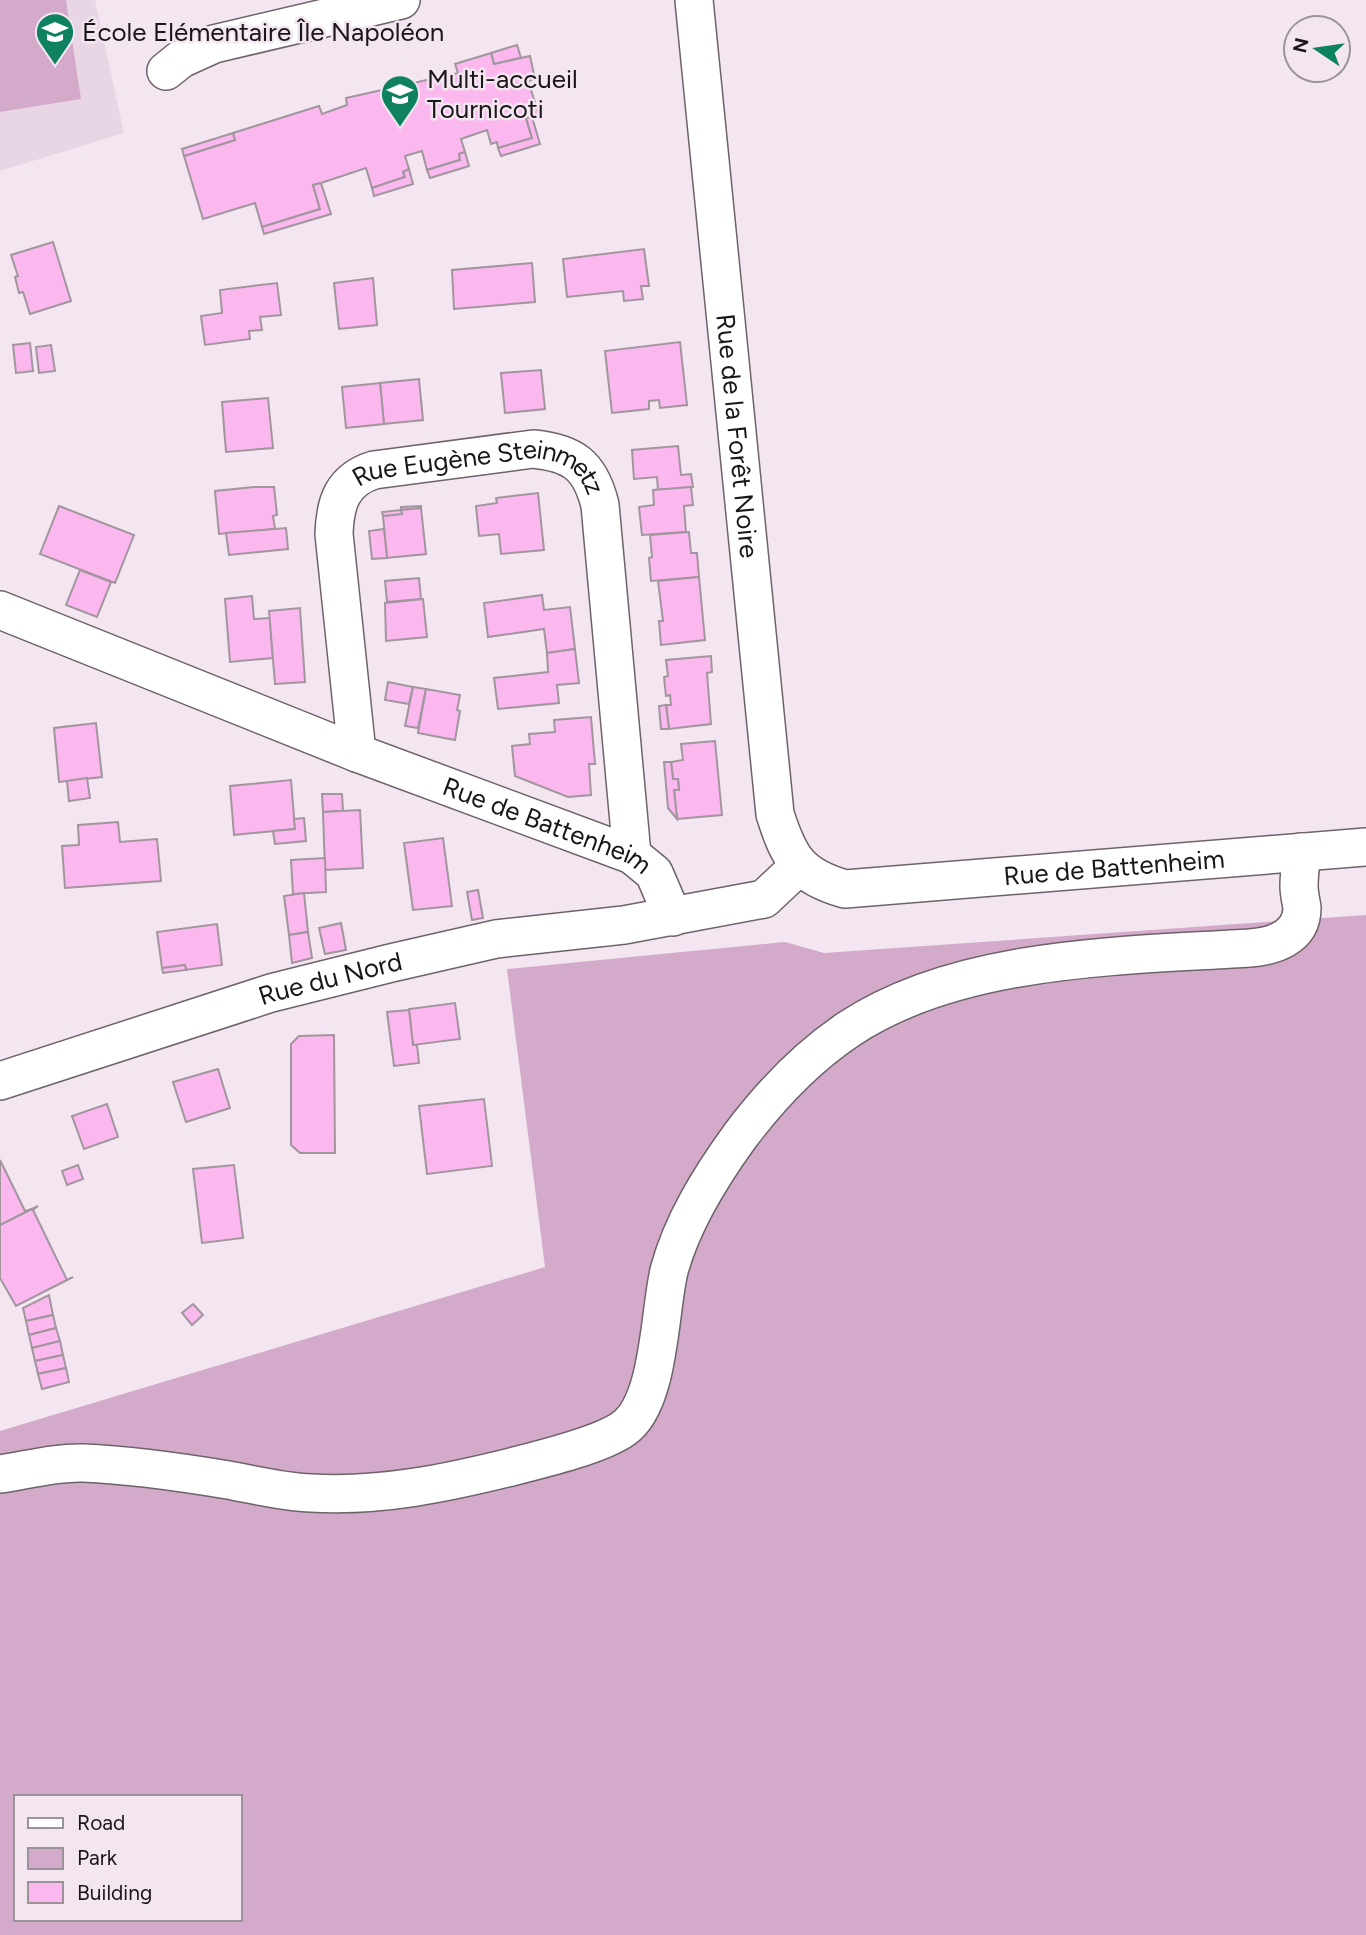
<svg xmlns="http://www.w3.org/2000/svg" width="1366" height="1935" font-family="Figtree,sans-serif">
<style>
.built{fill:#e9d6e5}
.green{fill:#d3aaca;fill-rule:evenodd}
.building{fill:#fbb8ee;stroke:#a1959e;stroke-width:2}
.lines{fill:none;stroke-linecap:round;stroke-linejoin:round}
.minor-casing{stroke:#6e626b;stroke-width:40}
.minor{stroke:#fff;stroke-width:37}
.labels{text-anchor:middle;stroke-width:5;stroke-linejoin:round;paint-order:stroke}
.poi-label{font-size:26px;fill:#191518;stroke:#f3e6f0;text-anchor:start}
.street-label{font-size:26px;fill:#191518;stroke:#f3e6f0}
</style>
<rect width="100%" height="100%" fill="#f3e6f0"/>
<path class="built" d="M0,0H95L124,133L0,171Z"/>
<g class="green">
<path d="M0,0H66L81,99L0,112Z"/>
<path d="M1366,915V1935H0V1431L545,1267L507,969L785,942L824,953ZM16,1797H240V1919H16Z"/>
</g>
<g class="building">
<path d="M517,45L521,58L494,64L491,53Z"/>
<path d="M491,53L494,64L530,56L535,79L528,81L539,114L526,118L532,138L498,148L497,142L491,144L487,130L461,139L465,152L459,154L460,160L427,170L422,151L405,156L409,169L403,172L405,177L372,188L366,168L321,183L313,185L320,209L262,227L255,203L203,219L184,156L235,140L233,133L319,106L322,114L347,105L346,98L458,73L455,64Z"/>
<path d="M532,117L540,144L501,156L498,148L532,138L526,118Z"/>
<path d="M233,133L235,140L184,156L182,149Z"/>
<path d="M465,152L469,166L430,178L427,170L460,160L459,154Z"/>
<path d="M409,169L413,184L374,196L372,188L405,177L403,172Z"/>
<path d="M321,183L331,214L264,234L262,227L320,209L313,185Z"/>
<path d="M53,242L71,301L30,314L23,292L19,293L15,277L18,276L11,255Z"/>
<path d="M644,249L649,286H641L643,299L624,301L623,291L567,297L563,259Z"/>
<path d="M532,263L535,302L454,309L452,270Z"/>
<path d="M373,278L377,325L339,329L334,283Z"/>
<path d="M277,283L281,315L260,317L262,330L249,331L250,339L205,345L201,316L222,313L220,290Z"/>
<path d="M680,342L687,405L660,408L659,400L649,401V409L612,413L605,351Z"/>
<path d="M30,343L33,371L16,373L13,345Z"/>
<path d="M51,345L55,371L39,373L36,347Z"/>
<path d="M541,370L545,409L505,413L501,373Z"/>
<path d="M419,379L423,420L384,424L380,383Z"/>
<path d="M380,383L384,424L346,428L342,387Z"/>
<path d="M268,398L273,448L226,452L222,402Z"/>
<path d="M678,446L681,475L691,474L693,487L658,490L657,477L634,479L632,450Z"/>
<path d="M254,487H274L277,515L273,516L275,529L219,534L215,491Z"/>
<path d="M691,487L693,505L684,506L686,532L642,535L639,507L654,505L653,490Z"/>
<path d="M538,493L544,550L501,554L499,534L479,536L476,506L497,503L496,498Z"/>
<path d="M59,506L134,535L115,583L40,554Z"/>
<path d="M421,506V508L401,510V507Z"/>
<path d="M421,508L426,554L387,558L383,516L402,514L401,510Z"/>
<path d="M401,510L402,514L383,516L382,512Z"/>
<path d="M286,528L288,549L229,555L226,533Z"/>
<path d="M384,529L387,558L372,559L369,531Z"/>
<path d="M689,532L691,553H697L699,577L651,581L649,558L652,557L650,535Z"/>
<path d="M80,570L111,582L97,617L66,605Z"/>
<path d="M699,577L705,640L661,645L659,621H663L658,581Z"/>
<path d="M419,578L421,599L387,602L385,581Z"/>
<path d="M542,595L544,610L570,607L575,649L547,653L544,629L488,637L484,603Z"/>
<path d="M252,596L254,619L270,618L273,658L230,662L225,599Z"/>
<path d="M423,599L427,637L386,641L385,603Z"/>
<path d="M300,608L305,682L275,684L269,611Z"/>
<path d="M575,649L579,683L557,685L559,703L498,709L494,678L548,672L547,653Z"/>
<path d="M711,656L712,672L707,673L711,724L669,729L666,705H671L670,695L666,696L664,677L668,676L666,660Z"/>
<path d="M388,682L413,687L409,704L385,700Z"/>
<path d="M413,687L426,689L418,728L405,726Z"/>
<path d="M426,689L460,695L457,710L460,711L455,740L418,733Z"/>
<path d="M666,705L669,729H661L659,706Z"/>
<path d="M591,717L595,764H589L591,795L568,797L515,776L512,746L530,744L529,734L555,732L554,720Z"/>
<path d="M96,723L102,777L59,782L54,728Z"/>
<path d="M715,741L722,815L677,819L674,790H679L678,779H673L671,762L683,760L681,744Z"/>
<path d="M664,762H671L673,779H678L679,790H674L677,819L668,808Z"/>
<path d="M87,778L90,798L69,801L67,781Z"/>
<path d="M291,780L295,829L234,835L230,786Z"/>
<path d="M322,794H342L343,811L323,812Z"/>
<path d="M360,810L363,868L325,870L323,812Z"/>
<path d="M304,818L306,841L275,844L273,831L295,829L294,819Z"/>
<path d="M118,822L120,842L157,839L161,881L65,888L62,846L79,845L78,825Z"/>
<path d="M443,838L452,906L413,910L404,843Z"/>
<path d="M325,858L326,892L293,894L291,860Z"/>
<path d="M478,890L483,918L472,920L467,892Z"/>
<path d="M304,893L308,932L289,935L284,896Z"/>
<path d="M341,923L346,950L325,954L319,928Z"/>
<path d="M217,924L222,965L186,970L185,965L162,968L157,932Z"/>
<path d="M308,932L312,958L292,963L289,935Z"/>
<path d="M185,965L186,970L163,973L162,968Z"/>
<path d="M455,1003L460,1039L413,1045L409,1009Z"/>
<path d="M409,1010L413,1045H417L419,1063L394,1066L387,1012Z"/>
<path d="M334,1035L335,1153H300L291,1145V1044L299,1036Z"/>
<path d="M218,1069L230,1108L186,1122L173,1082Z"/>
<path d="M484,1099L492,1166L427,1174L419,1106Z"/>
<path d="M107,1104L118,1137L84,1149L72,1116Z"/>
<path d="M0,1160L25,1211L32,1209L0,1225Z"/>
<path d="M78,1165L83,1179L67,1185L62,1171Z"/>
<path d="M234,1165L243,1238L202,1243L193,1169Z"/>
<path d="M38,1206L33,1210L67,1280L73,1277L16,1306L0,1278V1225Z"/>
<path d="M49,1295L53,1315L26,1321L23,1308Z"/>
<path d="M193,1304L203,1315L192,1325L182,1313Z"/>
<path d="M53,1315L56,1328L29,1335L26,1321Z"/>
<path d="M56,1328L60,1341L32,1348L29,1335Z"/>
<path d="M60,1341L63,1355L35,1361L32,1348Z"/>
<path d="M63,1355L66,1368L38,1374L35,1361Z"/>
<path d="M66,1368L69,1382L42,1389L38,1374Z"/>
</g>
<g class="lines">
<g class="minor-casing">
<g id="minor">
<path id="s1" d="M694,0L775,814C789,858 799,876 845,889L1366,847"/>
<path d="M166,71L181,59L214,44L401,0"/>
<path id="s2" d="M0,610L357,753L632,855L654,873L673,917"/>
<path id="s3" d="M357,753L334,534C335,503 342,480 374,470L533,449C573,453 590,465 600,505L632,855"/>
<path id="s4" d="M0,1081L271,993L391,963L496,939L624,925L764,899L799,866"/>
<path d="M0,1474C27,1470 56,1462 83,1463C132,1465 180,1472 228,1480C255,1485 283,1492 311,1493C381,1497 447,1483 515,1466C543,1459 600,1445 623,1429C660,1404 659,1313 669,1271C682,1222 711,1176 740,1136C770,1096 807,1057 849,1029C959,956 1122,956 1250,948C1273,946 1302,938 1302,908C1301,901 1299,893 1299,886C1299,875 1301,863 1301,852"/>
</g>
</g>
<use href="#minor" class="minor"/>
</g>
<defs>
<g id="school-pin" transform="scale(2.0125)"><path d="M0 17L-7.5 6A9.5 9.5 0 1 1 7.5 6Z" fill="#0e8260" stroke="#f3e6f0"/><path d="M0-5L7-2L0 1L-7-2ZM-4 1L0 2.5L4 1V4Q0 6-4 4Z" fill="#fff"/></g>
</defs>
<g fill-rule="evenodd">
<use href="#school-pin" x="55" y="32"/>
<use href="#school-pin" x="400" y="94"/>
</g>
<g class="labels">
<g class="poi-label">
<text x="82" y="41">École Elémentaire Île Napoléon</text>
<text x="427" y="88">Multi-accueil<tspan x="427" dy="30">Tournicoti</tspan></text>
</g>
<g class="street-label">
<text dy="9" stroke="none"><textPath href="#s1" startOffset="438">Rue de la Forêt Noire</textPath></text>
<text dy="9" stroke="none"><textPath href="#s3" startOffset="413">Rue Eugène Steinmetz</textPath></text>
<text dy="9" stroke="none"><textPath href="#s2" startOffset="588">Rue de Battenheim</textPath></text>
<text dy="9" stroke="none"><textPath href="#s1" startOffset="1197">Rue de Battenheim</textPath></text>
<text dy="9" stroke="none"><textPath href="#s4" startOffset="346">Rue du Nord</textPath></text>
</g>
</g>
<rect x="14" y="1795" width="228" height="126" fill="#f3e6f0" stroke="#9c929a" stroke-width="2"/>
<rect x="28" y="1818" width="35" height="10" fill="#ffffff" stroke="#9c929a" stroke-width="2"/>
<text x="77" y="1830" font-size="21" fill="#191518">Road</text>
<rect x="28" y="1848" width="35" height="21" fill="#d3aaca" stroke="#9c929a" stroke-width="2"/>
<text x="77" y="1865" font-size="21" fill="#191518">Park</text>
<rect x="28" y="1882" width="35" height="21" fill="#fbb8ee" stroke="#9c929a" stroke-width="2"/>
<text x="77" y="1900" font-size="21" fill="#191518">Building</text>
<g transform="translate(1317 49) rotate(283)"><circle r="33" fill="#f3e6f0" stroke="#9c929a" stroke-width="2"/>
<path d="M0-5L12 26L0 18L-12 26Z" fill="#0e8260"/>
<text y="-10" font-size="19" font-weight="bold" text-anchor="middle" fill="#191518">N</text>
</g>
</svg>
